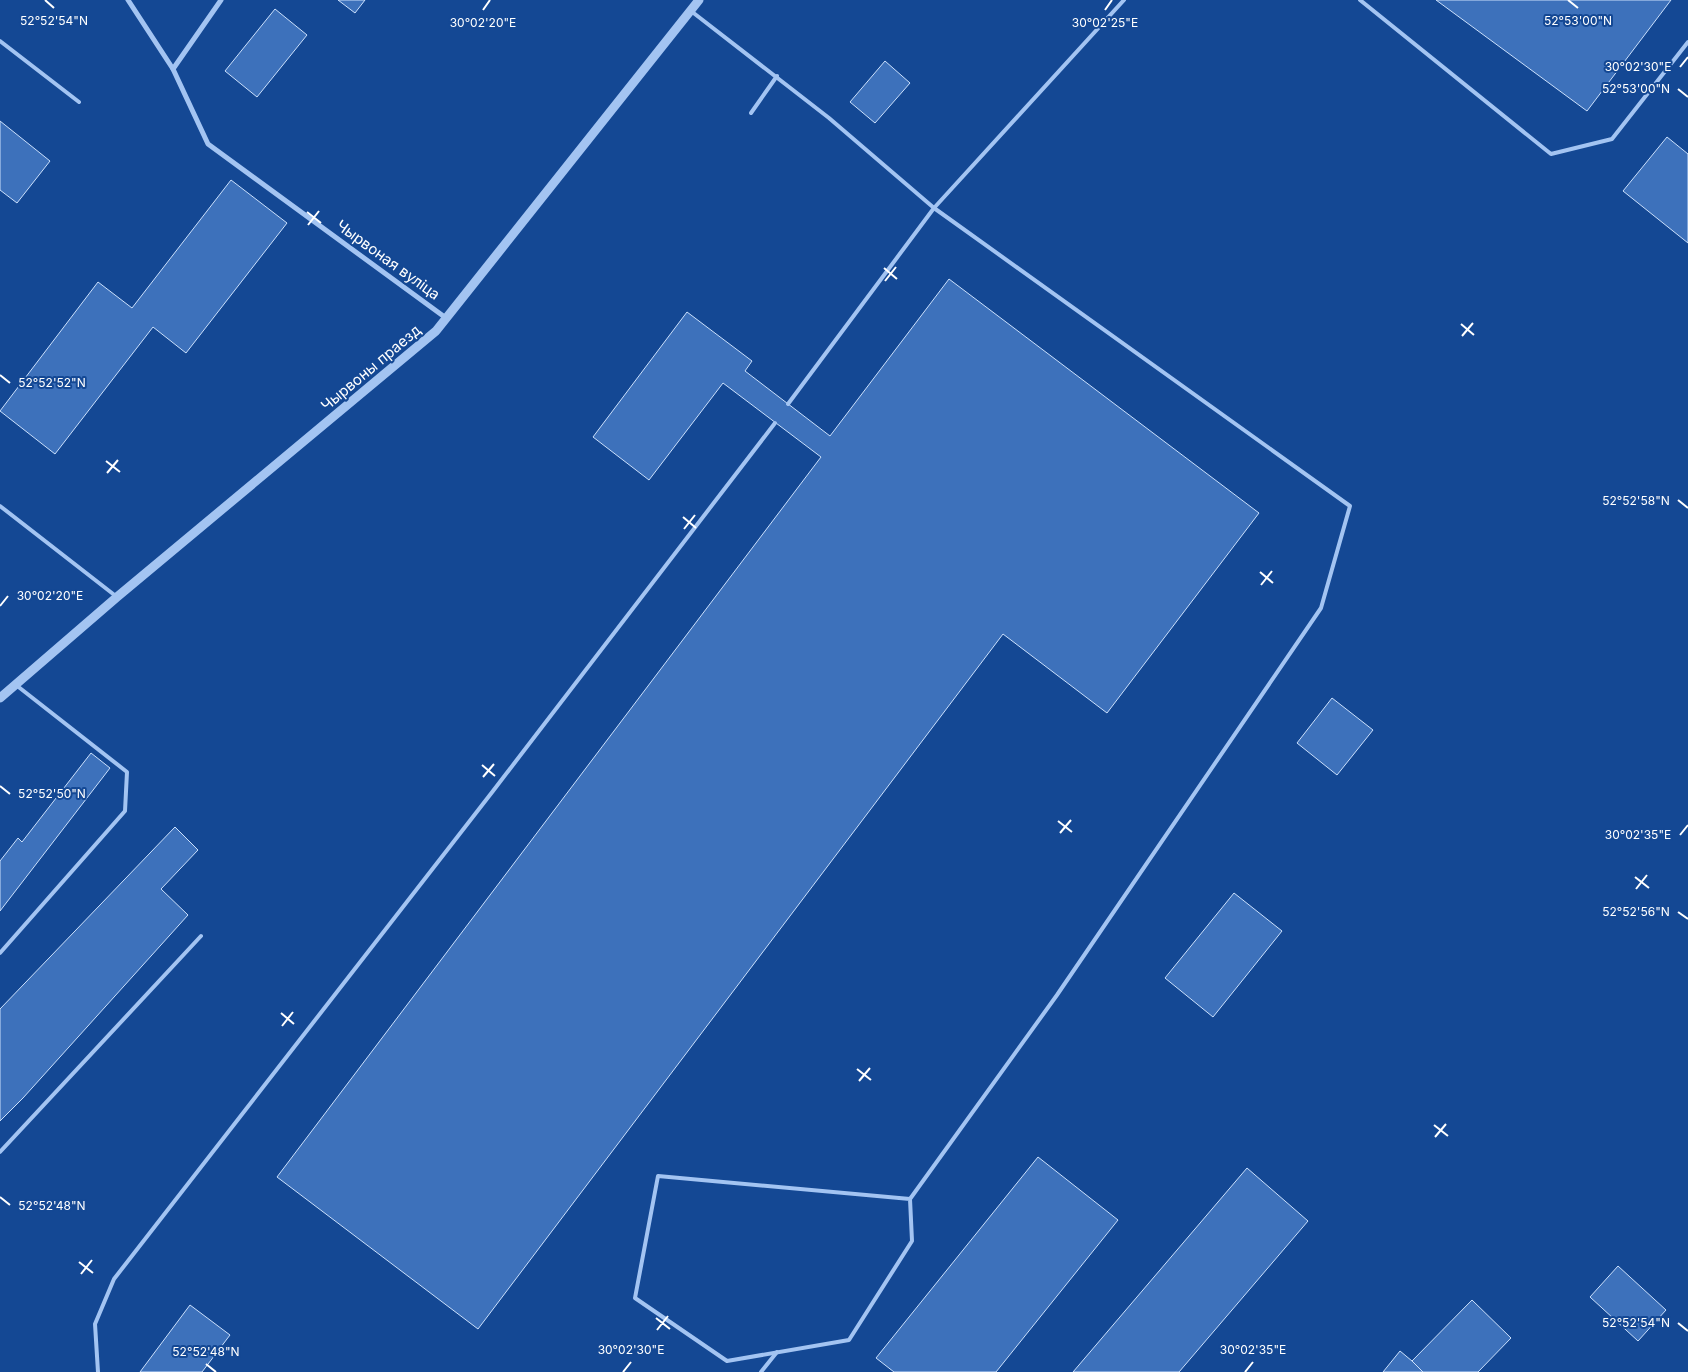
<svg xmlns="http://www.w3.org/2000/svg" width="1688" height="1372" font-family="Inter,sans-serif">
<style>
.building{fill:#3d71bb;stroke:#cbe0fc}
.lines{fill:none;stroke-linecap:round;stroke-linejoin:round}
.service{stroke:#a3c4f2;stroke-width:4}
.minor{stroke:#a3c4f2;stroke-width:5}
.tertiary{stroke:#a3c4f2;stroke-width:9}
.ticks{fill:none;stroke:#fff;stroke-width:2}
.labels{text-anchor:middle;stroke-width:4;stroke-linejoin:round;paint-order:stroke}
.street-label{font-size:15px;fill:#fff;stroke:#144894}
.ticks-label{font-size:12px;text-anchor:middle;fill:#fff;stroke:#144894;stroke-width:4;stroke-linejoin:round;paint-order:stroke}
</style>
<rect width="100%" height="100%" fill="#144894"/>
<g class="building">
<path d="M338,0H365L355,13Z"/>
<path d="M1436,0H1671L1587,111Z"/>
<path d="M275,9L307,35L257,97L225,71Z"/>
<path d="M885,61L910,83L875,123L850,102Z"/>
<path d="M0,121L50,161L17,203L0,190Z"/>
<path d="M1667,137L1688,154V243L1623,191Z"/>
<path d="M231,180L287,223L186,353L153,327L55,454L0,411L98,282L132,308Z"/>
<path d="M949,279L1259,513L1107,713L1003,634L478,1329L277,1177L821,457L723,383L649,480L593,437L687,312L752,361L745,371L830,436Z"/>
<path d="M1332,698L1373,730L1337,775L1297,743Z"/>
<path d="M91,753L110,768L0,911V861L18,838L22,842Z"/>
<path d="M175,827L198,850L161,889L188,915L23,1098L0,1121V1009Z"/>
<path d="M1234,893L1282,931L1213,1017L1165,978Z"/>
<path d="M1038,1157L1118,1220L996,1372H894L876,1358Z"/>
<path d="M1247,1168L1308,1221L1179,1372H1073Z"/>
<path d="M1618,1266L1666,1310L1638,1341L1590,1297Z"/>
<path d="M1472,1300L1511,1338L1478,1372H1423L1412,1361Z"/>
<path d="M190,1305L230,1335L202,1372H140Z"/>
<path d="M1400,1351L1412,1361L1423,1372H1383Z"/>
</g>
<g class="lines">
<g class="service">
<path d="M1360,0L1551,154L1612,139L1688,42"/>
<path d="M691,11L829,118L934,208L1350,506L1321,608L1057,995L910,1199L912,1241L849,1340L727,1361L635,1298L658,1176L910,1199"/>
<path d="M0,41L79,102"/>
<path d="M751,113L777,76"/>
<path d="M788,404L934,208L1124,0"/>
<path d="M0,506L117,597"/>
<path d="M0,953L125,811L127,772L16,685"/>
<path d="M0,1152L201,936"/>
<path d="M98,1372L95,1324L114,1279L493,791L775,423"/>
<path d="M761,1372L777,1352"/>
</g>
<g class="minor">
<path d="M128,0L173,69"/>
<path d="M221,0L173,69L208,144L446,318"/>
</g>
<path class="tertiary" d="M0,698L117,597L436,331L699,0"/>
</g>
<path class="ticks" d="M45,0L54,8M1568,0L1578,8M483,10L490,0M1105,10L1112,0M1680,67L1688,57M1678,89L1688,97M307,212L321,223M308,225L319,211M884,268L897,279M885,281L896,267M1461,324L1474,335M1462,336L1473,323M0,375L10,383M106,461L120,472M107,473L118,460M1678,500L1688,508M683,517L696,528M684,529L695,515M1260,572L1273,583M1261,585L1272,571M0,606L8,596M482,765L495,776M483,777L494,764M0,786L10,794M1058,821L1072,832M1060,833L1071,820M1680,835L1688,825M1635,877L1649,888M1636,889L1647,875M1678,912L1688,919M281,1013L294,1024M282,1026L293,1012M857,1069L871,1080M859,1081L870,1068M1434,1125L1448,1136M1435,1137L1446,1124M0,1197L10,1205M79,1262L93,1273M81,1274L92,1260M656,1318L670,1329M1678,1323L1688,1331M657,1330L668,1316M206,1364L216,1372M623,1372L631,1362M1245,1372L1253,1362"/>
<g class="labels">
<g class="street-label">
<text transform="translate(388 260) rotate(36)" y="5">Чырвоная вуліца</text>
<text transform="translate(371 368) rotate(-40)" y="5">Чырвоны праезд</text>
</g>
</g>
<g class="ticks-label">
<text x="54" y="25">52°52'54"N</text>
<text x="1578" y="25">52°53'00"N</text>
<text x="1105" y="27">30°02'25"E</text>
<text x="483" y="27">30°02'20"E</text>
<text x="1638" y="71">30°02'30"E</text>
<text x="1636" y="93">52°53'00"N</text>
<text x="52" y="387">52°52'52"N</text>
<text x="1636" y="505">52°52'58"N</text>
<text x="50" y="600">30°02'20"E</text>
<text x="52" y="798">52°52'50"N</text>
<text x="1638" y="839">30°02'35"E</text>
<text x="1636" y="916">52°52'56"N</text>
<text x="52" y="1210">52°52'48"N</text>
<text x="1636" y="1327">52°52'54"N</text>
<text x="631" y="1354">30°02'30"E</text>
<text x="1253" y="1354">30°02'35"E</text>
<text x="206" y="1356">52°52'48"N</text>
</g>
</svg>
